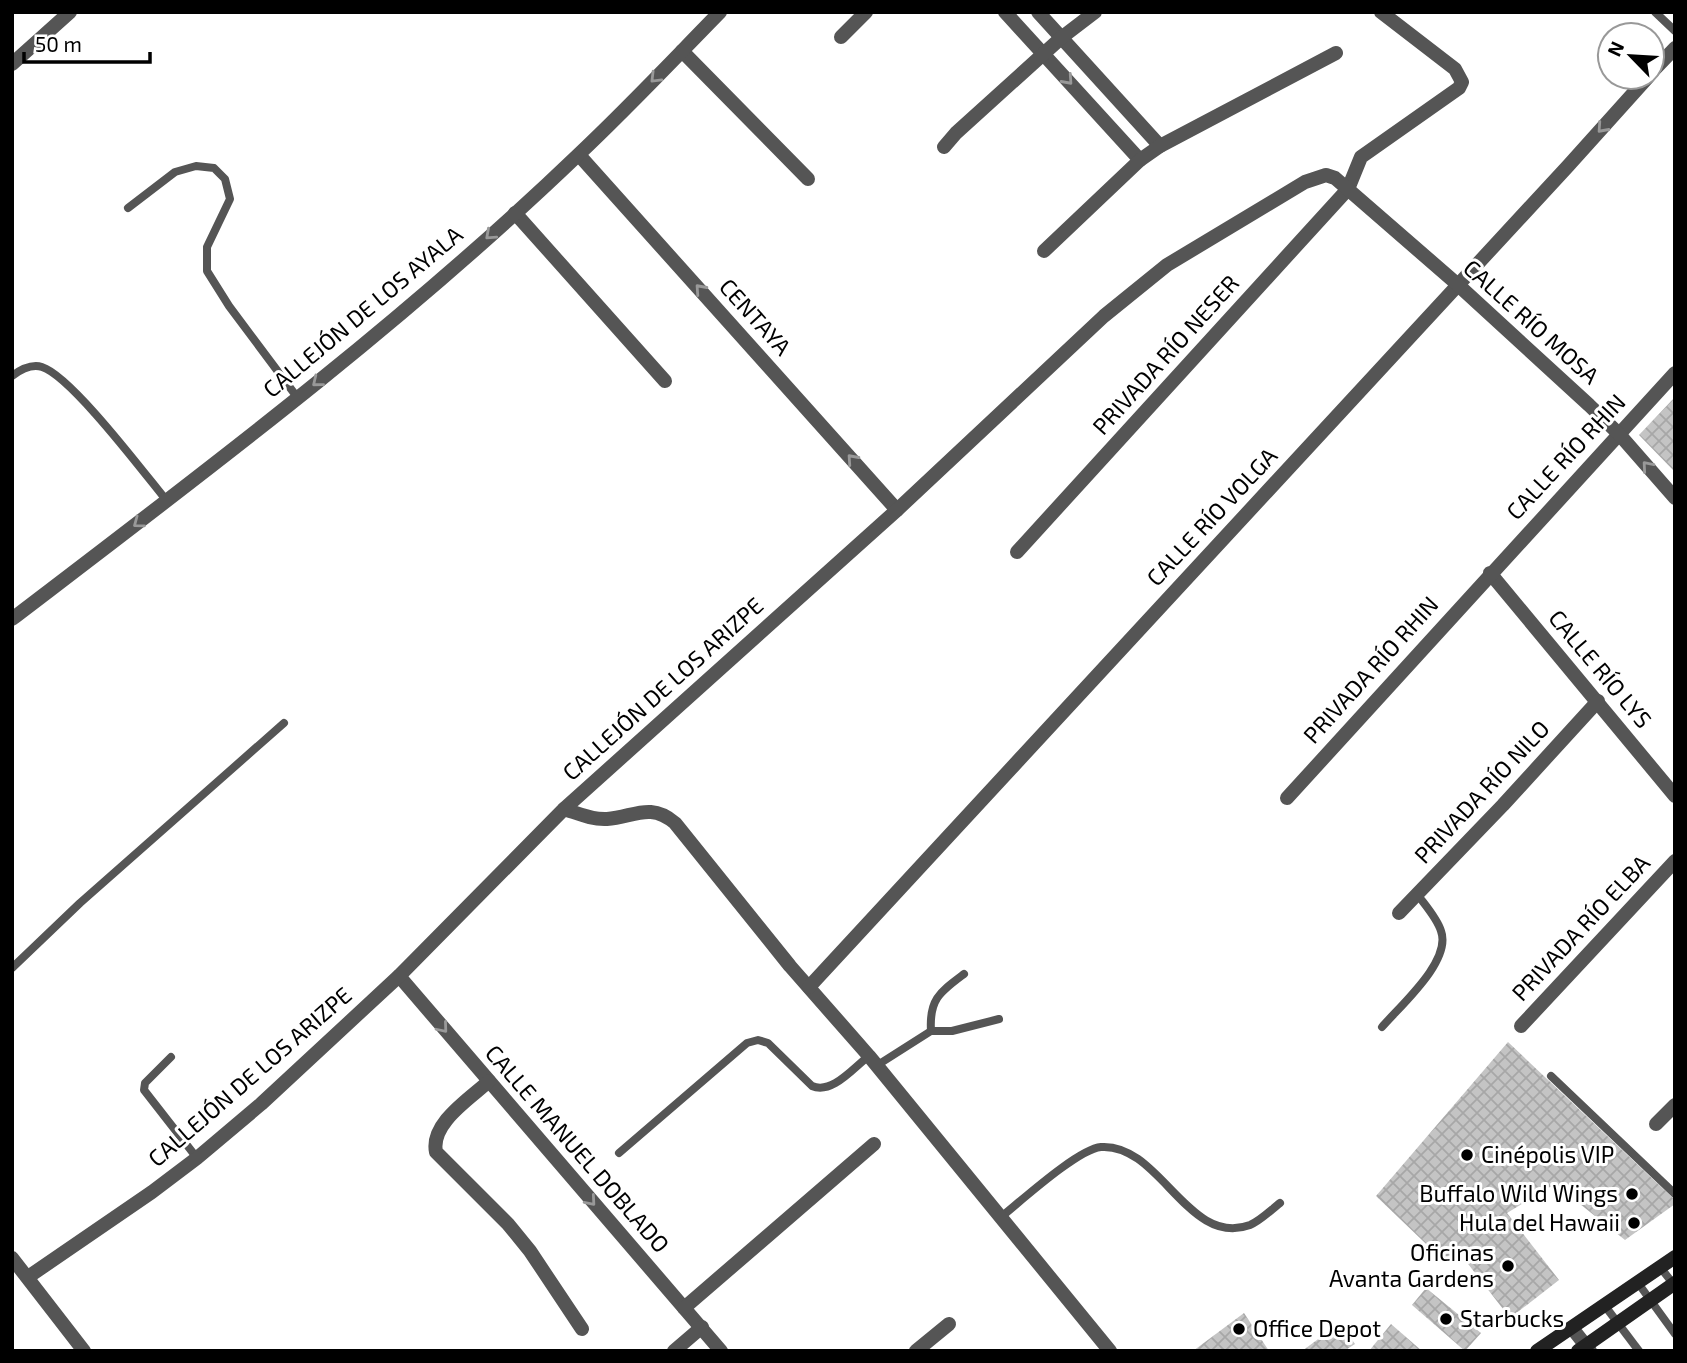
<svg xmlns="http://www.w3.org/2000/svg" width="1687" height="1363" font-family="'Exo 2',sans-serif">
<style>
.building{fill:url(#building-cross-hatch)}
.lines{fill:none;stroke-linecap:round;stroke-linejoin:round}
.service{stroke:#555;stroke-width:8}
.minor{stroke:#555;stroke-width:14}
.tertiary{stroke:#555;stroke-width:14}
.secondary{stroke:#222;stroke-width:14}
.oneway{stroke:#999}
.poi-dot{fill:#000;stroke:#fff;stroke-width:2.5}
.labels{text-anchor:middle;stroke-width:6;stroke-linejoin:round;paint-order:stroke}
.street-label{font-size:23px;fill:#000;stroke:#fff}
.poi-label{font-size:23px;fill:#000;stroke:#fff;text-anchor:start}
</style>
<defs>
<pattern id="building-cross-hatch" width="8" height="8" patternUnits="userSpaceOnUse" patternTransform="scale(1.75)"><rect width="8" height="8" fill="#c4c4c4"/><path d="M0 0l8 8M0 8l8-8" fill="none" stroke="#a7a7a7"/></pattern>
</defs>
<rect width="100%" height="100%" fill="#fff"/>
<g class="building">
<path d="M1675,397V472L1639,435Z"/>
<path d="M1508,1042L1675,1200V1204L1625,1240L1555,1184L1507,1213L1559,1280L1510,1318L1458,1251L1446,1263L1376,1196Z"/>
<path d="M1426,1288L1481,1333L1465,1351L1412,1305Z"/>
<path d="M1244,1313L1269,1351H1193Z"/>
<path d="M1340,1323L1355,1344L1344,1351H1302Z"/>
<path d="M1391,1324L1422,1351H1369Z"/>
</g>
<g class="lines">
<g class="service">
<path d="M1655,12L1675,31"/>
<path d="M128,208L175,172L196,166L214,168L225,179L230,199L207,247V271L229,306L297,397"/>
<path d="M12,376C20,370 32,364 42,367C71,376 144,473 167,501"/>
<path d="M12,968L80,903L284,723"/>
<path d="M1382,1027C1400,1006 1452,961 1441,931C1437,918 1425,905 1417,894"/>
<path d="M931,1031C929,999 940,992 964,974"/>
<path d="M171,1057L145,1083L144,1090L197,1158"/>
<path d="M876,1066L931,1031H952L999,1019"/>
<path d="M1551,1076L1675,1194"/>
<path d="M619,1153L747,1043L758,1040L768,1043L812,1086C832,1095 854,1067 869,1056"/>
<path d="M1001,1217C1021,1201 1078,1149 1101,1147C1160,1143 1188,1248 1250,1225C1260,1221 1271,1210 1280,1203"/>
<path d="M1660,1267L1675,1286"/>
<path d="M1638,1283L1675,1334"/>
<path d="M1605,1306L1639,1351"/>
</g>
<g class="minor">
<path d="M1005,12L1140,160"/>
<path d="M1038,12L1160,146"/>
<path d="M841,37L866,12"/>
<path d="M682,51L808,179"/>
<path d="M12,64L70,12"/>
<path d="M1652,72L1675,48"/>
<path d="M944,147L956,133L1061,38L1095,12"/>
<path d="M579,155L897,510"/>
<path d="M515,213L665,381"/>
<path d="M1044,251L1140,160L1160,146L1336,53"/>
<path d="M1017,552L1348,189L1361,157L1459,88L1462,82L1455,69L1381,12"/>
<path d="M1490,573L1675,796"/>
<path d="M12,619C206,471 402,324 578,155C627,109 673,60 720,12"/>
<path d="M1287,798L1675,373"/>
<path d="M564,809C577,813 592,820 607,819C634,817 650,802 675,823L790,966L869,1056L1110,1351"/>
<path d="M1399,913L1503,805L1598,701"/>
<path d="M399,976L721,1351"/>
<path d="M809,987L1568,166L1648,77"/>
<path d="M1521,1026L1675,861"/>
<path d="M489,1081C471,1098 430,1123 436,1152L508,1224L530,1251L582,1329"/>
<path d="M1656,1124L1675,1105"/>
<path d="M28,1277L152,1192L197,1158L261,1104L399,976L564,809L897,510L1104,316L1167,265L1305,182L1326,175L1335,178L1457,284L1589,405L1619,434L1675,498"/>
<path d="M684,1308L874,1144"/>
<path d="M1572,1328L1590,1351"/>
<path d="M674,1351L702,1327"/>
<path d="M916,1351L949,1324"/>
</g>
<path class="tertiary" d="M12,1258L84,1351"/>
<g class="secondary">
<path d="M1537,1351L1675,1257"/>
<path d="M1578,1351L1675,1283"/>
</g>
</g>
<defs><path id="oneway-chevron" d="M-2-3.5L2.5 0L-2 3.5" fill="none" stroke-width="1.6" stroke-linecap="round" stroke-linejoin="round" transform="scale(1.75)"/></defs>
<g class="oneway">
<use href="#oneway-chevron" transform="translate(655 78) rotate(135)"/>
<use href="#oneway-chevron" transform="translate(1068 80) rotate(48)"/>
<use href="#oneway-chevron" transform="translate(1602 128) rotate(132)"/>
<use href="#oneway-chevron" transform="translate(490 235) rotate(138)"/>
<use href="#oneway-chevron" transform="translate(700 289) rotate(-132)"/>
<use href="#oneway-chevron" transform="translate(317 382) rotate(141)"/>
<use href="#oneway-chevron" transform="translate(852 459) rotate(-132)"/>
<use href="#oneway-chevron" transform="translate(1647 466) rotate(-131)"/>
<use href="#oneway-chevron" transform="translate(138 523) rotate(143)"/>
<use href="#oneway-chevron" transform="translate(443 1028) rotate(50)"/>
<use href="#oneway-chevron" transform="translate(591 1201) rotate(49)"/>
</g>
<g class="poi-dot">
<circle cx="1467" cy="1155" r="7"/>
<circle cx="1632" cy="1194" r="7"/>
<circle cx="1634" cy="1223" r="7"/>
<circle cx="1508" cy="1266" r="7"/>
<circle cx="1446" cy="1319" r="7"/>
<circle cx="1239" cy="1329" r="7"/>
</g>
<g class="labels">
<g class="street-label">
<text transform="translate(363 312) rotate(-40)" y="8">CALLEJÓN DE LOS AYALA</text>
<text transform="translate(755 317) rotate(48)" y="8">CENTAYA</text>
<text transform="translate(1531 322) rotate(42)" y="8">CALLE RÍO MOSA</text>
<text transform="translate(1166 355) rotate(-48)" y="8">PRIVADA RÍO NESER</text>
<text transform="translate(1566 457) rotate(-47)" y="8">CALLE RÍO RHIN</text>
<text transform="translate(1212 517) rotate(-47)" y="8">CALLE RÍO VOLGA</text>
<text transform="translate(1600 669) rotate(50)" y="8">CALLE RÍO LYS</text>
<text transform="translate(1371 670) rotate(-48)" y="8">PRIVADA RÍO RHIN</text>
<text transform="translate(663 689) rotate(-42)" y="8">CALLEJÓN DE LOS ARIZPE</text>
<text transform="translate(1482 792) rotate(-47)" y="8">PRIVADA RÍO NILO</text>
<text transform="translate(1581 928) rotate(-47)" y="8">PRIVADA RÍO ELBA</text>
<text transform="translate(250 1077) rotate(-41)" y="8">CALLEJÓN DE LOS ARIZPE</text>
<text transform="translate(577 1149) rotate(49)" y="8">CALLE MANUEL DOBLADO</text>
</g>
<g class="poi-label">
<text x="1481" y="1163">Cinépolis VIP</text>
<text x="1618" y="1202" text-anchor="end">Buffalo Wild Wings</text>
<text x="1620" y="1231" text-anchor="end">Hula del Hawaii</text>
<text x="1494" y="1261" text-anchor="end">Oficinas<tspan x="1494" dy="26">Avanta Gardens</tspan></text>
<text x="1460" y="1327">Starbucks</text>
<text x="1253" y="1337">Office Depot</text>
</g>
</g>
<rect width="1687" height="1363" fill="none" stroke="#000000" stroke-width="28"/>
<g transform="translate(1631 56) rotate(295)"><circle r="33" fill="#ffffff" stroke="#999999" stroke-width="2"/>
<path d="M0-5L12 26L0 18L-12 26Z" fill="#000000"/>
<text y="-10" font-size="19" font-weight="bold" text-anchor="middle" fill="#000000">N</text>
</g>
<path d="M24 52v10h126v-10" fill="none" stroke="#000000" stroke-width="3.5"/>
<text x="35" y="52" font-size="21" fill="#000000" stroke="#ffffff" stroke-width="5" paint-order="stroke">50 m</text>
</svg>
